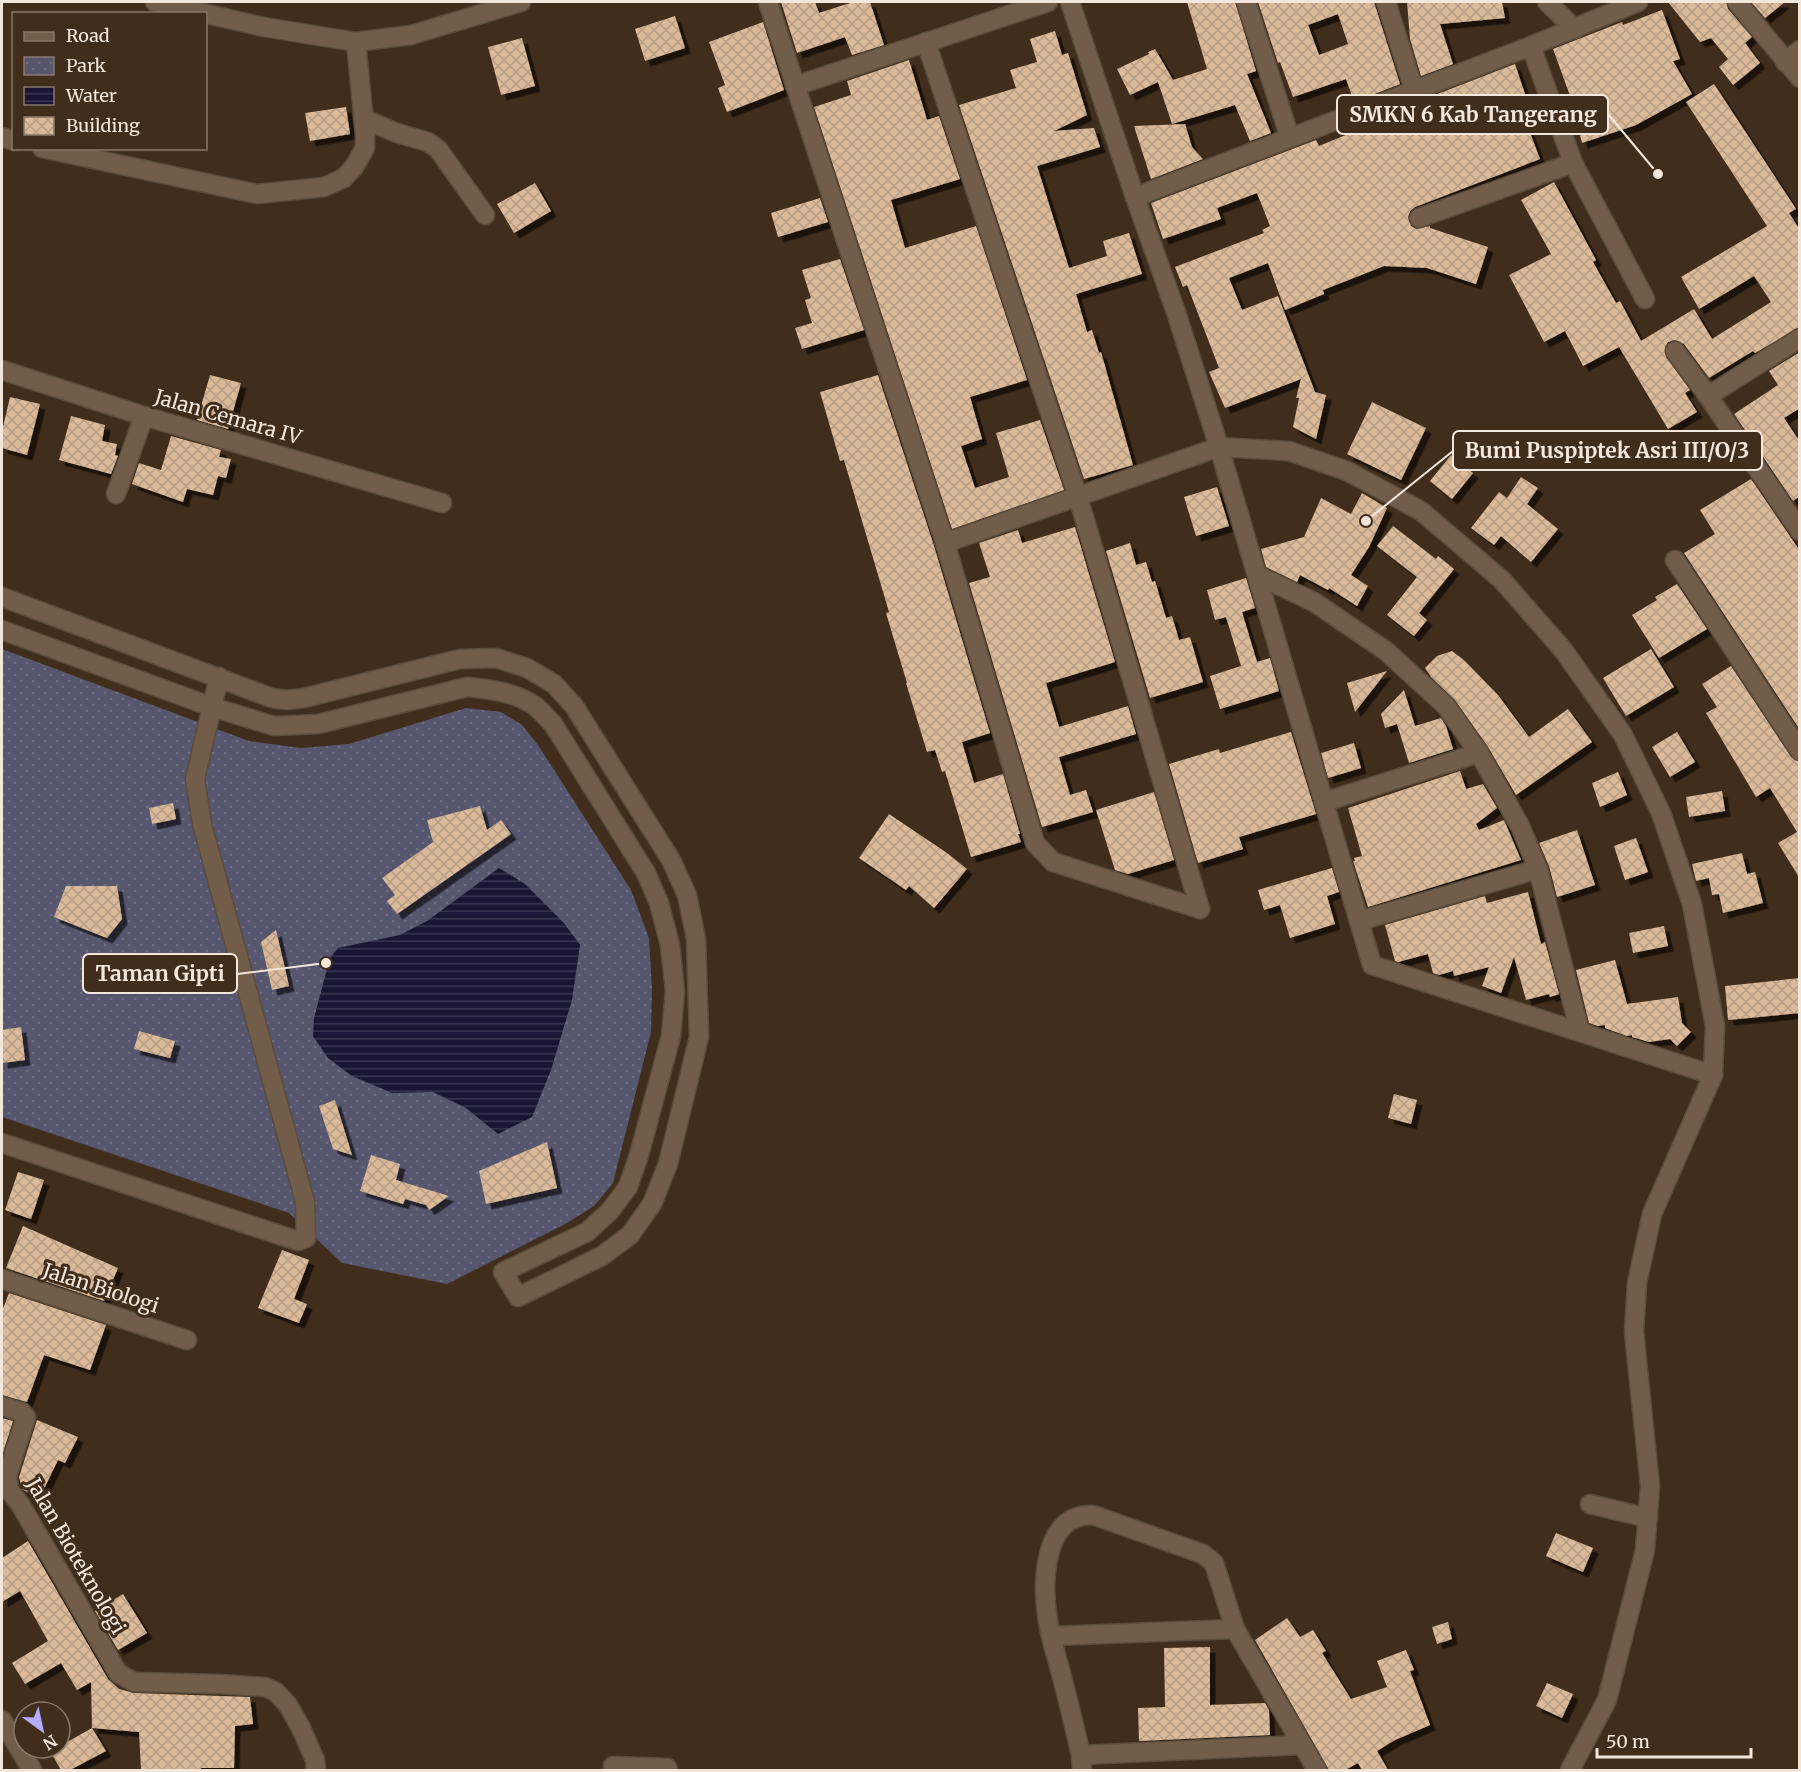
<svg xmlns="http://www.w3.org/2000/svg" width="1801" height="1772" font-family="Merriweather,serif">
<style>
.park{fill:url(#park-dots)}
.water{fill:url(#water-rules)}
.building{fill:url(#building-cross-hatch);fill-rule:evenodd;filter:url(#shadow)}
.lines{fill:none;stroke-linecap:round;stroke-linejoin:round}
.minor-casing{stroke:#5b4c3c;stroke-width:21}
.minor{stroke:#725d4a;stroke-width:18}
.labels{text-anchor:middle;stroke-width:6;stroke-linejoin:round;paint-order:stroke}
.street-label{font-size:20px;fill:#f3e7dc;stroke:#402d1c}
.leader{fill:none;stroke:#f3e7dc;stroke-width:2}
.callout-dot{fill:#f3e7dc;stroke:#402d1c;stroke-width:2}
.callout{fill:#402d1c;stroke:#f3e7dc;stroke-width:2}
.callout-label{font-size:21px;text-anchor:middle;font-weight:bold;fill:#f3e7dc}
</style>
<defs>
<pattern id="park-dots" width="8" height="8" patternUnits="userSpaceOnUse" patternTransform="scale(1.5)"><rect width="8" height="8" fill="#57566f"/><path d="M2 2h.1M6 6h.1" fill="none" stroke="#706e83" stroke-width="1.8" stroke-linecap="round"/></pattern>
<pattern id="water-rules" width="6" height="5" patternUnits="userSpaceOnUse" patternTransform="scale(1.5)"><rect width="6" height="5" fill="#191533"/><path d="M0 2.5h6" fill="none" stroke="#3b3750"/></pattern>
<pattern id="building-cross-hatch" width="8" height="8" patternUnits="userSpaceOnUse" patternTransform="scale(1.5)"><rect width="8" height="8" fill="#dbba9a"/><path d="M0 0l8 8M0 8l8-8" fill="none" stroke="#b69d84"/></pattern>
<filter id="shadow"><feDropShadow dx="5.5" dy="5.5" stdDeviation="0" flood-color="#0009"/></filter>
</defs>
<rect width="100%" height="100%" fill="#402d1c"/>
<path class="park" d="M2,649L249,741L301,748L349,744L466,708L501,712L522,725L538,745L631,890L649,938L652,989L651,1032L613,1183L594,1206L567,1223L447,1284L342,1263L289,1213L2,1117Z"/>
<path class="water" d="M499,868L525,884L564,923L580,945L572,1000L551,1070L532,1117L498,1134L466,1108L433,1092L392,1093L352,1076L328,1058L313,1036L314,1018L330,958L338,948L400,935L427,921Z"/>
<g class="building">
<path d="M781,2H815L819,13L853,2H870L884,45L852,55L845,37L797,53Z"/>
<path d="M1187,2H1235L1256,71L1247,74L1271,133L1250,141L1235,105L1172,124L1158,82L1130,95L1117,69L1149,54L1148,52L1155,49L1173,80L1207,69Z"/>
<path d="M1258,2H1374L1400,84L1354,102L1346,79L1293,97L1280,62L1278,63ZM1338,14L1348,44L1319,55L1308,25Z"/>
<path d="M1407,2H1502L1505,18L1440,24L1453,64L1421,76L1410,39Z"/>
<path d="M1668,2H1726L1728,9L1752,37L1745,43L1760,63L1733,85L1719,67L1728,59L1711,38L1700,42Z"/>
<path d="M1751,2H1785L1765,18Z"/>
<path d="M1662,10L1680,59L1673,61L1692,94L1636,125L1582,143L1569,93L1553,49L1622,22L1623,25Z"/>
<path d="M675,16L685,48L645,61L635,29Z"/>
<path d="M763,22L784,90L727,112L718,88L725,85L709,42Z"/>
<path d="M1055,31L1062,55L1068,53L1087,115L1054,131L1094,128L1100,147L1037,166L1069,268L1107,256L1103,241L1129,233L1142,274L1076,294L1087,332L1092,330L1099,353L1101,352L1133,465L1084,479L959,105L1016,88L1010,70L1037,62L1030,39Z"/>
<path d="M522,38L535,86L501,95L488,47Z"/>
<path d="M909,60L927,120L939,116L960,179L891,200L905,248L976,226L1027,380L970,397L982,439L961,446L975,488L1009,477L996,433L1040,420L1064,490L952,529L814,107L851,95L847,81Z"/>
<path d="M1515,64L1529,106L1521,109L1540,159L1415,207L1410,211L1408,217L1411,226L1416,229L1430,226V228L1488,247L1476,284L1427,268L1384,266L1323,290L1324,294L1285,310L1268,263L1229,278L1242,310L1278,296L1315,392L1326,395L1316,439L1293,427L1299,398H1296L1301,379L1225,408L1209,372L1219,368L1187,285L1183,287L1175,267L1264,233L1262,230L1270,226L1257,193L1217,208L1221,219L1163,239L1151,203L1316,140L1319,146L1358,130L1356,125L1409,105L1412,112H1415L1414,103Z"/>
<path d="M1714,84L1796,209L1789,213L1800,230V327L1755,353L1753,351L1709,378L1684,344L1674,340L1668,342L1665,347L1666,357L1690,390L1685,393L1697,412L1668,429L1619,347L1583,366L1565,331L1544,342L1509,275L1551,254L1521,200L1554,182L1596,260L1593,262L1616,303L1620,301L1641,341L1694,309L1712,339L1771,302L1754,276L1699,309L1681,277L1767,226L1686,102Z"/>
<path d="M346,107L350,134L310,141L305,113Z"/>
<path d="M1185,124L1192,147L1203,159L1151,179L1134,126Z"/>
<path d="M535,183L551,211L514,233L497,204Z"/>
<path d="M820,198L828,222L778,237L771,213Z"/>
<path d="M840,259L864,330L802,349L795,328L812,323L805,300L811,298L802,270Z"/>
<path d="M1800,352V408L1784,418L1800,442V496L1793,501L1734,414L1778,385L1769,371Z"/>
<path d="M210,375L241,383L228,429L197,420Z"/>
<path d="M878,375L934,546L990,733L962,742L974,783L1003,774L1020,834H1018L1021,842L971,857L945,771L942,772L935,750L927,752L906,683H907L886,613L889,612L844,460L840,461L820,392Z"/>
<path d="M10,397L40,404L27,455L2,448V431Z"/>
<path d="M1372,402L1426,428L1401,480L1347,454Z"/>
<path d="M71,416L105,425L102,441L117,444L115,455L118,456L111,474L59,460Z"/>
<path d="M171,436L221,450L219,457L231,459L226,478L218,476L213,495L187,489L183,502L132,484L139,463L161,470Z"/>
<path d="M1451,455L1473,473L1452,499L1430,481Z"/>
<path d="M1521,477L1538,488L1527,504L1558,529L1531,562L1501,536L1494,545L1471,528L1499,492L1507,498Z"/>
<path d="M1751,479L1800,551V730L1684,553L1715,534L1700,510Z"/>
<path d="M1217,487L1229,526L1196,536L1184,497Z"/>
<path d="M1362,493L1387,508L1369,547L1351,575L1368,586L1357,606L1329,588L1328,590L1300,575L1297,582L1266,567L1261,549L1304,537L1321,498L1351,514Z"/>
<path d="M1393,526L1436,559L1438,556L1454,569L1419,613L1427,620L1414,636L1387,615L1417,577L1377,546Z"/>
<path d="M1075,527L1115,662L1046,683L1059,727L1128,706L1136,734L1059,757L1070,795L1086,790L1093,812L1042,827L969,583L990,577L979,543L1018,530L1022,543Z"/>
<path d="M1130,543L1136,565L1146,562L1152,582L1155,581L1166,618L1172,616L1179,640L1190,637L1203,682L1150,698L1106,551Z"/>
<path d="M1246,578L1255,608L1242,612L1257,662L1270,658L1279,691L1220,709L1210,676L1241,666L1226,617L1215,620L1207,590Z"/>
<path d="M1677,584L1707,629L1659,658L1632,615L1657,600L1655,597Z"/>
<path d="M1651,649L1674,687L1626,716L1603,678Z"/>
<path d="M1452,651L1464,660L1498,695L1529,737L1568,709L1592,742L1516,795L1488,747L1455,700L1431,677L1425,668L1437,656Z"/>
<path d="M1731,666L1791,757L1800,762V879L1778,843L1797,832L1770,788L1756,797L1706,713L1717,707L1702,684Z"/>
<path d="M1387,671L1355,712L1347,683Z"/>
<path d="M1404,690L1415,726L1441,718L1446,726L1453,749L1409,763L1397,724L1385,728L1381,714Z"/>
<path d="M1291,732L1316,814L1239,837L1243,849L1198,863L1169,764L1219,749L1220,753Z"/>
<path d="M1677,732L1695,762L1670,777L1652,747Z"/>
<path d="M1354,743L1361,768L1328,778L1321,753Z"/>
<path d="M1460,771L1466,789L1483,784L1497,808L1476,824L1479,830L1504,820L1521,860L1368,907L1353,861H1355L1354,858L1362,856L1348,808Z"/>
<path d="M1618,772L1627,795L1600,807L1592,783Z"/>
<path d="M1722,791L1725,811L1689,817L1686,797Z"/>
<path d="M1154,792L1174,860L1128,874L1115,870L1096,810Z"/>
<path d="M173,803L176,819L152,824L149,808Z"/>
<path d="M480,806L487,830L501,820L511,834L397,914L387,901L395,895L382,878L433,842L427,820Z"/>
<path d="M889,814L947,853L967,869L934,908L909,886L906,890L859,858Z"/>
<path d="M1577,830L1595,885L1557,897L1549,866L1539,843Z"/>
<path d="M1636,838L1648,872L1625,880L1614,846Z"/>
<path d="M1742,853L1747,874L1755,872L1763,903L1723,913L1719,894L1712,895L1709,878L1696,881L1692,864Z"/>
<path d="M1332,868L1339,892L1327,896L1335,924L1290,938L1280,905L1264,910L1258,890Z"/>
<path d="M66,886H117L122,919L107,938L54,917Z"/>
<path d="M1528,892L1541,944L1545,942L1559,994L1550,997L1549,994L1526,1000L1514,957L1501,993L1482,986L1489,967L1454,976L1453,971L1439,975L1433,973L1428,954L1398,962L1395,961L1385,925L1485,896L1487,903Z"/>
<path d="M1664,926L1668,946L1633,953L1629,933Z"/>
<path d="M276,930L289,986L272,990L261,942Z"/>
<path d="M1615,960L1627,1004L1678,997L1682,1023L1691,1032L1677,1046L1670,1039L1649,1042L1632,1037V1035L1627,1036L1605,1028V1025L1598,1026L1589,1023L1576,970Z"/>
<path d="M1800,978V1013L1728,1020L1725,986Z"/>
<path d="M21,1027L25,1060L2,1063V1030Z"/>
<path d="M139,1031L175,1041L170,1058L134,1049Z"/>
<path d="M1394,1094L1417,1100L1411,1124L1388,1118Z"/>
<path d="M335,1100L352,1155L333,1149L319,1106Z"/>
<path d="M547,1142L557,1188L486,1204L479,1171Z"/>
<path d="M371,1155L400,1164L396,1180L449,1196L429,1210L426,1205L405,1199L403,1204L360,1191Z"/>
<path d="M18,1172L44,1180L31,1219L5,1210Z"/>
<path d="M23,1226L118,1268L104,1301L6,1268Z"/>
<path d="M282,1250L309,1260L294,1299L307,1304L299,1323L258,1308Z"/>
<path d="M9,1293L106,1325L90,1370L44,1355L27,1402L2,1395V1311Z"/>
<path d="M2,1418L13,1421L2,1456Z"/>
<path d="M37,1420L78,1437L65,1463L58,1460L39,1499L22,1489L19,1477Z"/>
<path d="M1556,1533L1593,1548L1583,1572L1546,1556Z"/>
<path d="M28,1541L108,1679L119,1689L134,1693L250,1697L253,1724L235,1726L234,1768H201V1770H141L139,1732L92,1728L91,1682L77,1690L61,1663L25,1684L12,1663L48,1641L20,1591L2,1602V1558Z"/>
<path d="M123,1594L147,1633L118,1650L95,1611Z"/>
<path d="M1287,1618L1300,1637L1313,1630L1326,1651L1322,1653L1351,1699L1387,1687L1377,1661L1406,1650L1414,1670L1410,1671L1430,1725L1395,1740L1377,1751L1388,1770H1362L1358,1763L1345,1770H1329L1255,1640Z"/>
<path d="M1448,1622L1452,1639L1437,1644L1432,1627Z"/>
<path d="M1210,1647V1705L1265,1703L1269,1710L1270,1735L1139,1741L1138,1708L1165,1707L1164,1648Z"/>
<path d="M1547,1683L1573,1694L1562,1718L1536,1706Z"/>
<path d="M92,1728L106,1751L70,1770H61L50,1751L60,1748V1746Z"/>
</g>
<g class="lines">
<g class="minor-casing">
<g id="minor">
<path d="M155,2L264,27L356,42L411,35L521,2"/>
<path d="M768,2L945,543L1035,843L1053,862L1200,909"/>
<path d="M1070,2L1135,197L1176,312L1219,447L1372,965L1713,1075"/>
<path d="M1246,2L1290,138"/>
<path d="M1386,2L1414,90"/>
<path d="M1547,2L1575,29"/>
<path d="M1737,2L1800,78"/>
<path d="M926,42L1078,497L1200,909"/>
<path d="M1531,46L1573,163L1645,299"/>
<path d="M1785,62L1800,50"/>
<path d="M795,86L1048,2"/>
<path d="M364,119L397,133L428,142L438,149L485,215"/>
<path d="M2,137L14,141"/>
<path d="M42,148L257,194L324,187L344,178L354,167L365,148V134L356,42"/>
<path d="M1135,197L1531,46L1638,2"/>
<path d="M1419,218L1573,163"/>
<path d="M1675,351L1708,396L1800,531"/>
<path d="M2,370L144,416L442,503"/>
<path d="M1708,396L1800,338"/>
<path d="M116,494L144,416"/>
<path d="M945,543L1219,447L1289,451L1347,471L1421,511L1502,580L1564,651L1623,735L1661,813L1692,904L1715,1026L1713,1075L1652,1214L1637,1283L1634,1332L1650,1486L1645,1550L1607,1700L1570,1770"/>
<path d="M1675,560L1800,751"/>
<path d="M1257,575L1314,602L1386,651L1446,706L1479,753L1520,826L1538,869L1580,1032"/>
<path d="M2,597L272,698L287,700L304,698L460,659L496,658L527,668L554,684L574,706L671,860L687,895L696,939L699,1037L668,1164L652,1204L630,1235L602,1256L518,1297L503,1272L587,1232L610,1211L628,1187L639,1155L671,1036L675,991L670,945L659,903L646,873L553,724C546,717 540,709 532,704C513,692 489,689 467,687L318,724L274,726L212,707L2,630"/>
<path d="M1324,802L1479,753"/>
<path d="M1359,921L1538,869"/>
<path d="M2,1143L298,1241L306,1238L305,1202L202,824L195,779L219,677"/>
<path d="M2,1279L187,1340"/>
<path d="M2,1406L22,1412L26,1417L7,1476L9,1490L20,1504L118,1673L134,1682L219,1684L265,1687L276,1692L288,1705L301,1728L315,1760L316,1770"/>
<path d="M1590,1504L1648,1518"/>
<path d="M1052,1636L1235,1629"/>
<path d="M2,1720L32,1770"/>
<path d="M1081,1755L1302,1745"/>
<path d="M613,1766L667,1768L668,1770"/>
<path d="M1082,1770L1081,1755C1074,1725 1067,1695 1059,1666C1055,1651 1050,1636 1048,1621C1042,1585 1042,1513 1093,1515L1203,1554L1214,1563L1235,1629L1317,1770"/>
</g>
</g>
<use href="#minor" class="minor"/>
</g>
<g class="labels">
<g class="street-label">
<text transform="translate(228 417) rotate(16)" y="7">Jalan Cemara IV</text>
<text transform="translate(101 1288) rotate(18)" y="7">Jalan Biologi</text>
<text transform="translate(76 1556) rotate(60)" y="7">Jalan Bioteknologi</text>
</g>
</g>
<path class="leader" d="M1658 174L1608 114M1366 521L1453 451M326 963L237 974"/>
<g class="callout-dot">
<circle cx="1658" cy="174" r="6"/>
<circle cx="1366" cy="521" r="6"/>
<circle cx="326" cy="963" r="6"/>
</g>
<g class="callout">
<rect x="1337" y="95" width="271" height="39" rx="6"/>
<rect x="1453" y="431" width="309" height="39" rx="6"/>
<rect x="83" y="954" width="154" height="39" rx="6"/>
</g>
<g class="callout-label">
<text x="1473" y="122">SMKN 6 Kab Tangerang</text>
<text x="1607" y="458">Bumi Puspiptek Asri III/O/3</text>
<text x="160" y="981">Taman Gipti</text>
</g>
<rect width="1801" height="1772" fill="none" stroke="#f3e7dc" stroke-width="6"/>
<rect x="12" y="12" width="195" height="138" fill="#402d1c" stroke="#887769" stroke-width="1.5"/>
<rect x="24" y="32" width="30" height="9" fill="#725d4a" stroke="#887769" stroke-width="1.5"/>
<text x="66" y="42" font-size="18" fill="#f3e7dc">Road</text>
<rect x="24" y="57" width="30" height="18" fill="url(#park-dots)" stroke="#887769" stroke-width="1.5"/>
<text x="66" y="72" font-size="18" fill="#f3e7dc">Park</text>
<rect x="24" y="87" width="30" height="18" fill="url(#water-rules)" stroke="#887769" stroke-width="1.5"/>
<text x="66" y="102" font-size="18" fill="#f3e7dc">Water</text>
<rect x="24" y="117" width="30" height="18" fill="url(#building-cross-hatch)" stroke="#887769" stroke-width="1.5"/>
<text x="66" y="132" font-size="18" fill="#f3e7dc">Building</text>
<g transform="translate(42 1730) rotate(147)"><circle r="28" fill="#402d1c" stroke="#887769" stroke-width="1.5"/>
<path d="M0-4.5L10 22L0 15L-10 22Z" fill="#b1adfa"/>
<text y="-9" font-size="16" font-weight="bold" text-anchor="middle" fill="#f3e7dc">N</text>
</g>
<path d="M1597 1748v9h154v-9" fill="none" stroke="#f3e7dc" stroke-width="3"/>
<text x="1606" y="1748" font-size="18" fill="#f3e7dc" stroke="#402d1c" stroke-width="4.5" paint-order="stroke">50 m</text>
</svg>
